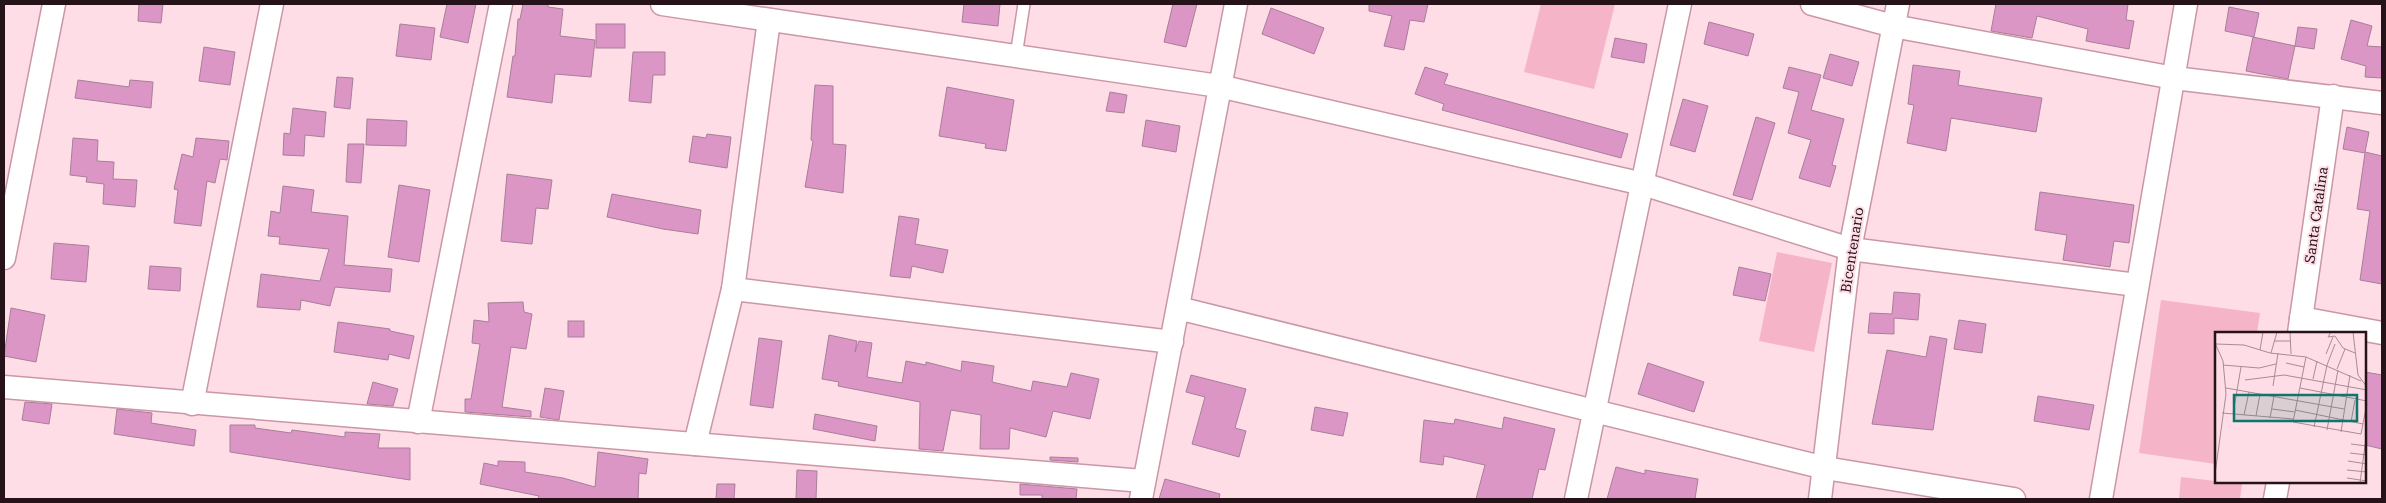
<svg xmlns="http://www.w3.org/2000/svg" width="2386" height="503" font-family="'Roboto Serif',serif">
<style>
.green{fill:#f5b4c8}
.building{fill:#dc96c6;stroke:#a87e9a}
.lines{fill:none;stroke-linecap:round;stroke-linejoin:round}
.service-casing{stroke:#ca97a6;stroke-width:14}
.minor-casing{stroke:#ca97a6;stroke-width:25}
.service{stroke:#fff;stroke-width:11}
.minor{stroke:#fff;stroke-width:22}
.labels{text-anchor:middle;stroke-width:4;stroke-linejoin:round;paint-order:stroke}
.street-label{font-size:14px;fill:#261319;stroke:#fedde6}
.inset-road{fill:none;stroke:#a88c94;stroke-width:1}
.view{fill:#0f766e;fill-opacity:0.15;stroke:#0f766e;stroke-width:2.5}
.inset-edge{fill:none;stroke:#261319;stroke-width:2.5}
</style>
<rect width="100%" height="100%" fill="#fedde6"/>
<g class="green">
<path d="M1541,4H1615L1594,89L1524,72Z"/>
<path d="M1777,252L1832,263L1814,352L1759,341Z"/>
<path d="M2161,300L2260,313L2257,333H2216V464L2139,453Z"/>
<path d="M2181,477L2242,484L2240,499H2179Z"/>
</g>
<g class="building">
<path d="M139,4H163L161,23L138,21Z"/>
<path d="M447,4H476L468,43L440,37Z"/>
<path d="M523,4H548V7L563,9L560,36L595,40L591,77L555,74L552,103L507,97L513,56H515L518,19H520Z"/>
<path d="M964,4H1000L998,26L962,22Z"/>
<path d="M1173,4H1197L1186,47L1164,42Z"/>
<path d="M1369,4H1428L1424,22L1410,20L1404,50L1384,46L1392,16L1369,11Z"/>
<path d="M1996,4H2128L2126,20L2134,21L2129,49L2086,41L2088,29L2037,16L2032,38L1991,31Z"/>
<path d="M2229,7L2259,13L2254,37L2225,31Z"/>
<path d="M1271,8L1324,28L1314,54L1262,34Z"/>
<path d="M2351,20L2372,26L2367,46L2382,47V78L2365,77L2366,66L2341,59Z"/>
<path d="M1709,22L1754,34L1748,56L1704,44Z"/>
<path d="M400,24L435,28L431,60L396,56Z"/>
<rect x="596" y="24" width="29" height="24"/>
<path d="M2298,27L2317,29L2314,49L2295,46Z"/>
<path d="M2253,37L2295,46L2288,79L2246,71Z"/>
<path d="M1615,38L1647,44L1644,63L1611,57Z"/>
<path d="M204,47L235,52L230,85L199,81Z"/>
<path d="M633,52H665V75H653L651,103L629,101Z"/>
<path d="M1830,54L1859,62L1852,86L1823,78Z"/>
<path d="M1913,65L1960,71L1958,85L2042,98L2036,132L1951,118L1946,151L1907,143L1914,105L1908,104Z"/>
<path d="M1425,67L1448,74L1444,84L1628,134L1621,158L1442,110L1444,104L1415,94Z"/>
<path d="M1789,67L1821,75L1811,110L1844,119L1832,165L1836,166L1830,187L1799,178L1811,140L1788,133L1799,92L1783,88Z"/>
<path d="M337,77L353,78L350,109L334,107Z"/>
<path d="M78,80L129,87L130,80L153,82L151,108L75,98Z"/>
<path d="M815,85L833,86V144L846,145L843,193L805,187L813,141L811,140L812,122Z"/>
<path d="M947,87L1014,100L1006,151L985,148L986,144L939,136Z"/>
<path d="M1110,92L1127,95L1124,113L1106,111Z"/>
<path d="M1683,99L1708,106L1695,152L1670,145Z"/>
<path d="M293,108L326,112L324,137L305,135L304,156L283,155L284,133L290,134Z"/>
<path d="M1756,117L1775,123L1752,200L1733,195Z"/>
<path d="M367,119L407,121L406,146L366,145Z"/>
<path d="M1146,120L1180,126L1176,152L1142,146Z"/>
<path d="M2347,127L2369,132L2365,152L2382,156V284L2360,280L2370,211L2357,209L2365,153L2343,149Z"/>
<path d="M707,134L731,137L727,168L689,162L693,136L706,138Z"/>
<path d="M73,138L98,140L97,161L114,162L113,179L137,180L135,207L103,204L104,184L86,182L87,177L70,175Z"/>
<path d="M196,138L229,141L227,160L220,159L215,183L207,181L201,226L174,223L178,190L174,189L182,154L193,157Z"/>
<path d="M348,144H364L361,183L346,182Z"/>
<path d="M507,174L552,180L548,209L536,208L532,244L501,241Z"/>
<path d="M399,185L430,190L419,262L388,257Z"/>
<path d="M283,186L314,190L311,212L348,216L344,265L392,269L390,292L335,287L330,306L301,300L300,310L257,307L261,274L320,281L329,249L279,244L280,237L268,236L271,211L280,213Z"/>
<path d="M2040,192L2134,205L2129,243L2114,241L2110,267L2063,260L2067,235L2035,230Z"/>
<path d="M612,194L701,210L698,234L663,229L607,217Z"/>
<path d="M899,216L919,219L915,244L948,250L943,273L912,266L910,278L890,276Z"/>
<path d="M54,243L89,246L86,282L51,279Z"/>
<path d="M150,266L181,268L180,291L148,289Z"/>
<path d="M1739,267L1771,274L1765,301L1733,295Z"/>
<path d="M1894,292L1920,294L1918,320L1894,318V334L1868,333L1870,313L1892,314Z"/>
<path d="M523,302L524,312L532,314L526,349L511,347L502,407L531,411V417L465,412V399H471L480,344L472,343L474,320L489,322L488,303Z"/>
<path d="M11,308L45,315L36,362L4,356Z"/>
<path d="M1959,320L1986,324L1982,353L1954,349Z"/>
<rect x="568" y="321" width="16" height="16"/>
<path d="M338,322L390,329V331L414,336L409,359L389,354L388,360L334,352Z"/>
<path d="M829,335L857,341L855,352L859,341L872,343L867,377L902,383L906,361L926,365V362L961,371L962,361L994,366L992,382L1031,391L1033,381L1067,387L1071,373L1099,379L1090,419L1053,411L1046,437L1010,428L1009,449H980L981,415L951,410L943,451L919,449L920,402L838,386L839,382L822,379Z"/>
<path d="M1930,336L1947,339L1933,430L1872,424L1887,350L1926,357Z"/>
<path d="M759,338L782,341L773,408L750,405Z"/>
<path d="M1648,363L1704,382L1694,412L1638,394Z"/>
<path d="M2365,372L2382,375V449L2365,445Z"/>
<path d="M1191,375L1246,389L1235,428L1246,431L1239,457L1192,444L1205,397L1186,392Z"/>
<path d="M373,382L398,389L393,406L367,404Z"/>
<path d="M545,388L564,391L559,420L540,417Z"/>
<path d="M2038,396L2094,405L2089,430L2034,421Z"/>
<path d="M25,402L52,404L49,424L22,420Z"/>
<path d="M1315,407L1348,413L1343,436L1311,430Z"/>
<path d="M117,409L152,413L151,423L196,430L194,446L114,434Z"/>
<path d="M815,414L877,426L875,441L813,429Z"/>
<path d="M1504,417L1555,429L1545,470L1539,469L1532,499H1476L1485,465L1444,456L1443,465L1420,462L1424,420L1454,424L1455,419L1502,429Z"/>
<path d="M230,425H255V428L291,433L292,430L345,437V432L380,434L378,448H410V480L230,452Z"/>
<path d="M598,452L648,459L646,474L639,473L638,499H538L539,496L480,484L484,463L498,466V461L525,462V472L563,478L595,487Z"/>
<path d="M1050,457L1078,458V462L1050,460Z"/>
<path d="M1616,467L1645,474V470L1698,479L1695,499H1607Z"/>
<path d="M797,470L817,471L816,499H796Z"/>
<path d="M1165,479L1220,494L1219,499H1159Z"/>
<path d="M717,484H735L734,499H716Z"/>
<path d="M1020,484L1077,489L1076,499H1042V495H1020Z"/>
</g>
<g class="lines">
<g class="service-casing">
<path id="service" d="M1016,56L1024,4"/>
</g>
<g class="minor-casing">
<g id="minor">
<path d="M662,4L1219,86L1643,184L1850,249L2137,285"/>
<path d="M1812,4L1893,26L2174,78L2382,103"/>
<path d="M4,258L54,4"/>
<path d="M733,289L1172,342"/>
<path d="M1178,308L1825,468L2014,499"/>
<path d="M2301,318L2382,333"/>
<path d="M2299,333L2333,96"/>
<path d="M4,387L1143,481"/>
<path d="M192,404L272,4"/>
<path d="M418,422L501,4"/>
<path d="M695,444L733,289L769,20"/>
<path d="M1141,499L1236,4"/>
<path d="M1576,499L1680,4"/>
<path d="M1820,499L1850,249L1898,4"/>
<path d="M2101,499L2186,4"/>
<path d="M2275,499L2278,482"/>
</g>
</g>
<use href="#service" class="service"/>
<use href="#minor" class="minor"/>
</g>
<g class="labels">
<g class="street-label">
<text transform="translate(2316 215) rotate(-82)" y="5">Santa Catalina</text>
<text transform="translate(1852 250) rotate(-81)" y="5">Bicentenario</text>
</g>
</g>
<g transform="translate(2215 332)">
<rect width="151" height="151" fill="#fedde6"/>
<path class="inset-road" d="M75,0L76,22M116,0L113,5L120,4L128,16L140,21M138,0L143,43L152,55M59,9H76M0,11L8,29L11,62L0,142M1,12L29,13L55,21L91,25L146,49M45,18L48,0M56,21L62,0M111,22L118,5M91,25L78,90L146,102L152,71M71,31L89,35M8,33L44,36L61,32M122,37L130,17M98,47L102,29M30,48L69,43L152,58M58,54L63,21M11,56L129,77M85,56L152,69M57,77L80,80M80,78L148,92M7,81L78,87M18,82L26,35M29,83L34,60M41,84L45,62M55,86L59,64M136,90L140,68M99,95L112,33L120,12M112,98L123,38M126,100L135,43M136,112L152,114M135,121L152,123M133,129L152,132M132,138L152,140M132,146L152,149M145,151L151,106"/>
<path class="view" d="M19,63H142V89H19Z"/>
<rect width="151" height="151" class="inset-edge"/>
</g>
<rect width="2386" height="503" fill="none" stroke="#261319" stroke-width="10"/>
</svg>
